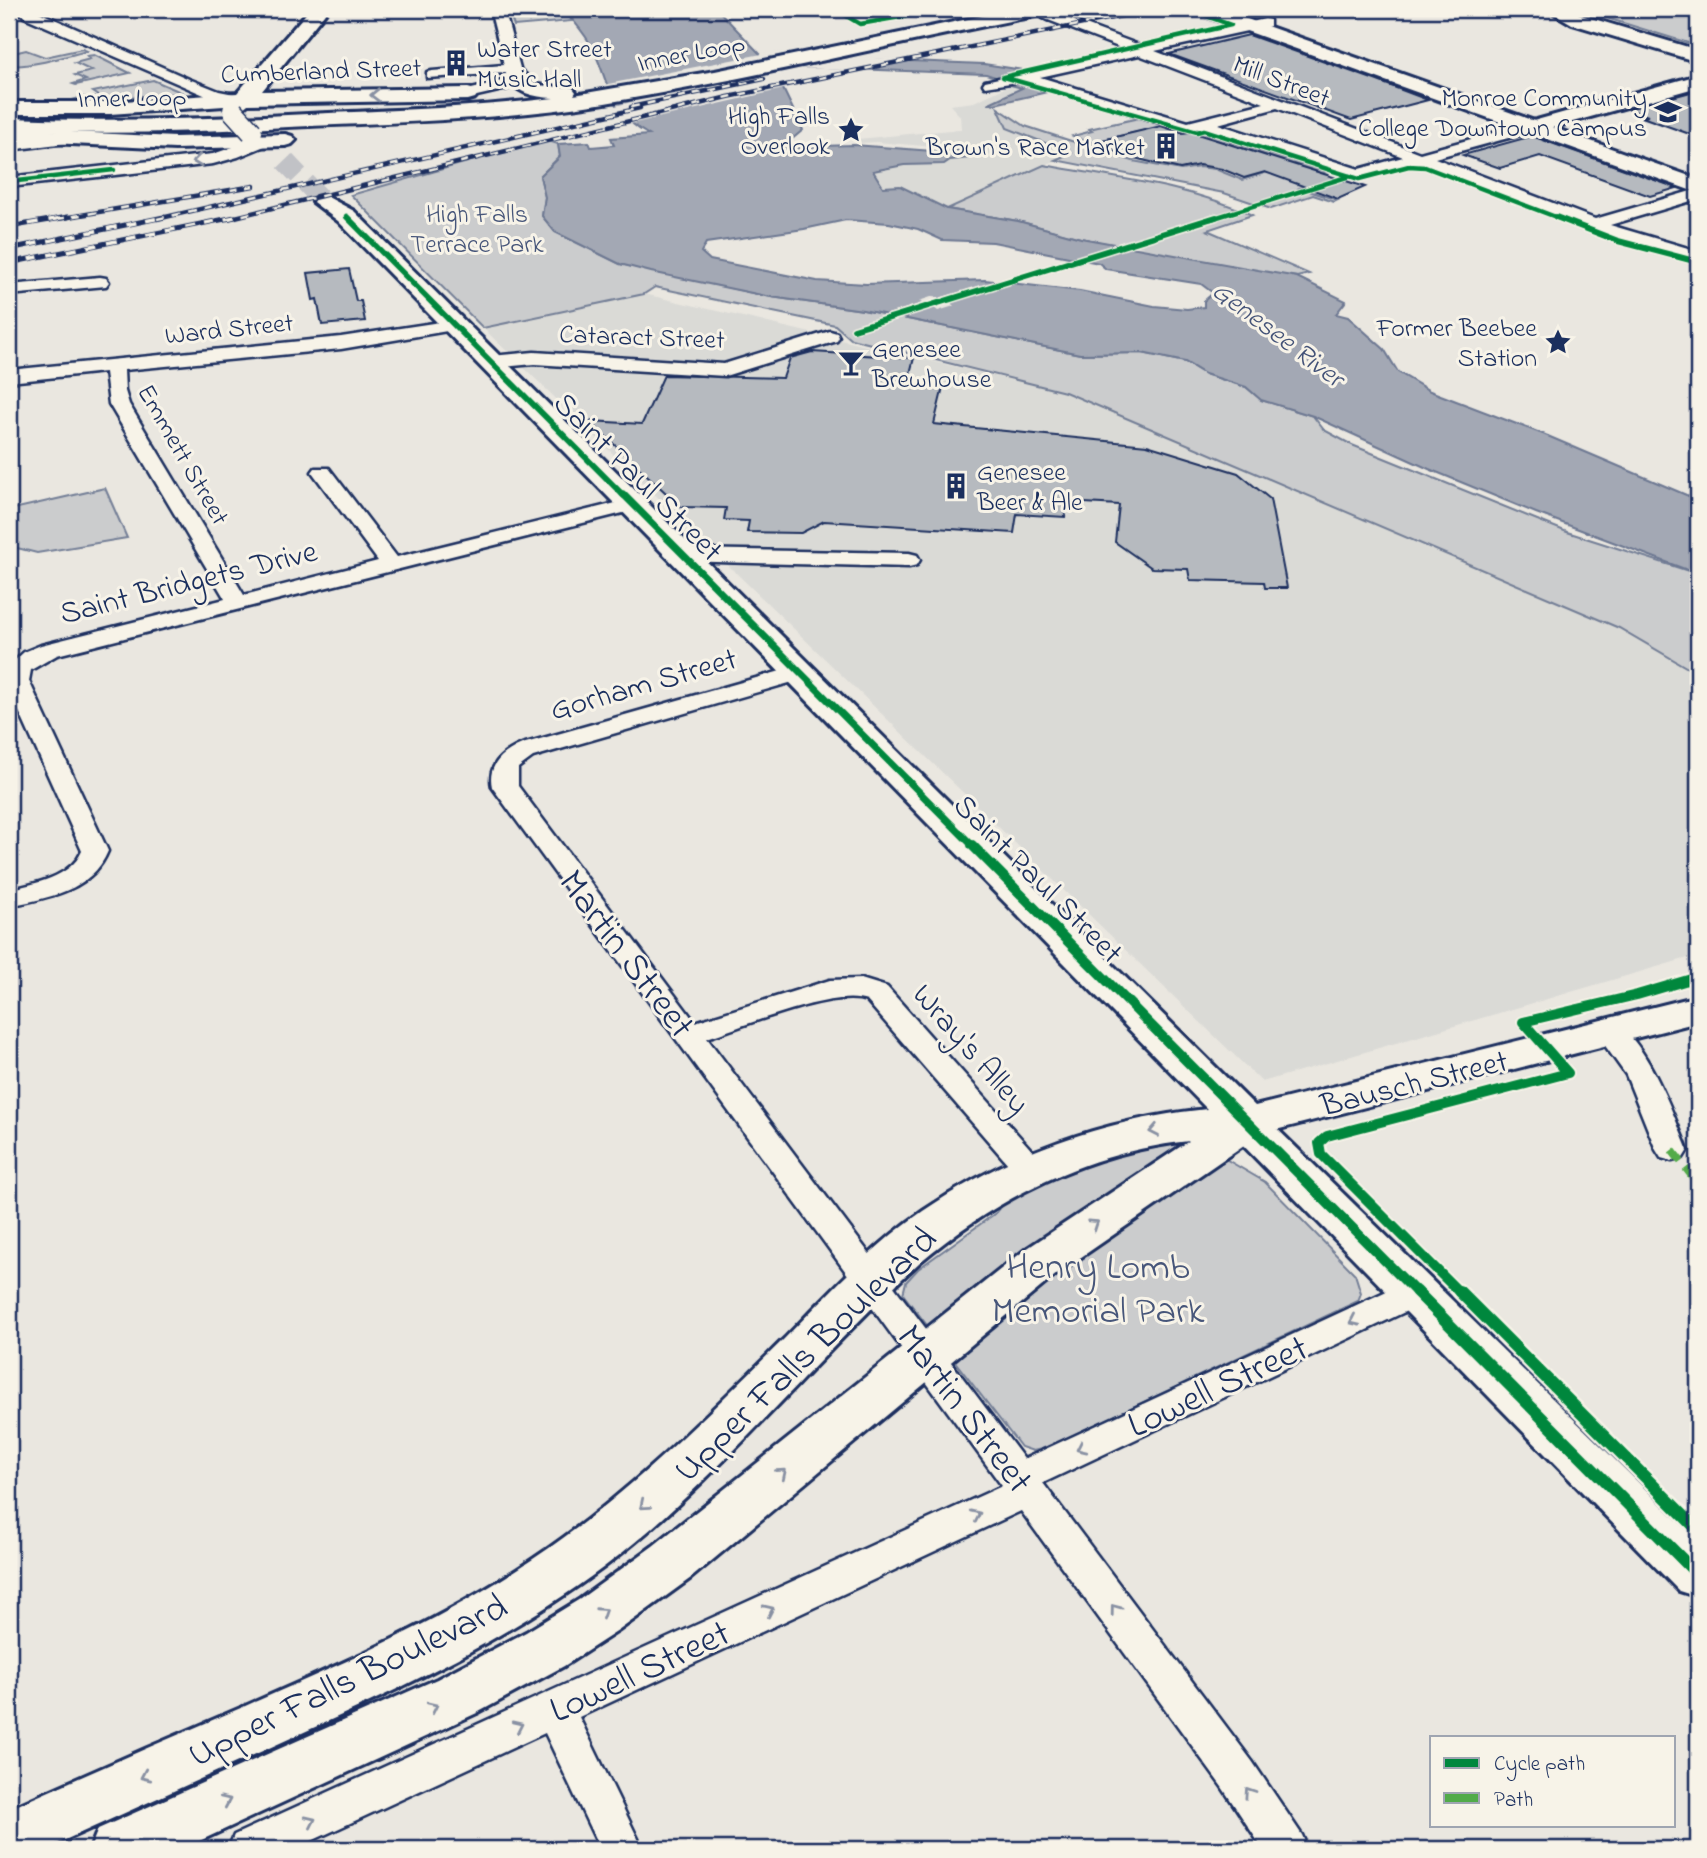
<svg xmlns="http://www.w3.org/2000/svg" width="1707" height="1858" font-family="'Indie Flower',sans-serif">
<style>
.built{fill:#dadad6}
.green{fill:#cbcccd;stroke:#737e96;stroke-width:2}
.water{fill:#a3a8b4;stroke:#6d7892;stroke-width:2;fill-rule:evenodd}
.pier{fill:#eae7e0}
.building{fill:#b6babf;stroke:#1b2f5e;stroke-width:2}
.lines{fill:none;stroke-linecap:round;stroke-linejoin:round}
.primary-tunnel{stroke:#c1c2c6;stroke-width:20;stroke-dasharray:20 10;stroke-linecap:butt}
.street-casing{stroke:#1b2f5e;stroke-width:5}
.secondary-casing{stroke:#1b2f5e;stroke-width:6}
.primary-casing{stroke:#1b2f5e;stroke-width:6}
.highway-casing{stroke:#1b2f5e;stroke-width:6}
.street{fill:#f7f3e8;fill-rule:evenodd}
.secondary{fill:#f7f3e8;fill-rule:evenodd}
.primary{fill:#f7f3e8;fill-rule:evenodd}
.highway{fill:#f7f3e8;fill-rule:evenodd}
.rail-far1-casing{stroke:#1b2f5e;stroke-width:4.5}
.rail-casing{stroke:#1b2f5e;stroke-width:5}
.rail-far1{stroke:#f7f3e8;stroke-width:2.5;stroke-dasharray:8;stroke-linecap:butt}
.rail{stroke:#f7f3e8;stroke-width:3.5;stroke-dasharray:10;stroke-linecap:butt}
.primary-bridge-casing{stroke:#1b2f5e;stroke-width:23;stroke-linecap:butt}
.primary-bridge{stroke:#f7f3e8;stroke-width:20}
.quiet{stroke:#52ab49;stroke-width:8;stroke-dasharray:15 8;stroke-linecap:butt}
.cycleway-far4-casing{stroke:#f7f3e8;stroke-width:7}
.cycleway-far3-casing{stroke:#f7f3e8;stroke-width:9}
.cycleway-far2-casing{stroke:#f7f3e8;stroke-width:10}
.cycleway-far1-casing{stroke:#f7f3e8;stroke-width:14}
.cycleway-casing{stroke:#f7f3e8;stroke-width:17}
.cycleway-far4{stroke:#00873e;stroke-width:4.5}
.cycleway-far3{stroke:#00873e;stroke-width:6}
.cycleway-far2{stroke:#00873e;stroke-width:7}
.cycleway-far1{stroke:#00873e;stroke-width:10}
.cycleway{stroke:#00873e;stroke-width:12}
.oneway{stroke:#8991a3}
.labels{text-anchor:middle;stroke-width:6;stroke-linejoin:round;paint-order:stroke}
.far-poi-label{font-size:26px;fill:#1b2f5e;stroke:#f7f3e8;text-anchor:end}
.far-street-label{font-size:26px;fill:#1b2f5e;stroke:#f7f3e8}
.far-park-label{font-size:26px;fill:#47567a;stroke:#f7f3e8}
.far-water-label{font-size:28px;font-style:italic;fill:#445378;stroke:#f7f3e8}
.street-label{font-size:32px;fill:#1b2f5e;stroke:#f7f3e8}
.near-street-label{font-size:38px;fill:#1b2f5e;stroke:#f7f3e8}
.near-park-label{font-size:38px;fill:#47567a;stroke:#f7f3e8}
</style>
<rect width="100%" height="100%" fill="#eae7e0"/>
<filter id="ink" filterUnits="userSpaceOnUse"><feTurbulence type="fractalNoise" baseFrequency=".0143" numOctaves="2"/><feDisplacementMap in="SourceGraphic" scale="14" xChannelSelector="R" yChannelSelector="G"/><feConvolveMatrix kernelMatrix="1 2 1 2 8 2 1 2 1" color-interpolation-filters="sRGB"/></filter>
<g filter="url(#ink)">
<g class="built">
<path d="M1011,85L1023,88L991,104H995L1007,128L1071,153L947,209L900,186L883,187L872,171L904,165L944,164L950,160L969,157L958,149L877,142L860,143L858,139L961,129L960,116L950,105L974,102Z"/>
<path d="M644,294L1064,392L1619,628L1698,674V955L1262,1082L483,328Z"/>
</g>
<g class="green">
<path d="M1580,9H1698V46L1584,11Z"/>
<path d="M566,12L572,21L514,26L510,15Z"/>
<path d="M82,49L87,51C70,55 22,70 9,64V51L14,53L26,50L45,57Z"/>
<path d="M94,55L130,73L76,85L73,84L86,80L75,75L92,71L75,63L90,59L87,56Z"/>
<path d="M153,80L183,93L65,102L83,97L102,98L93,92Z"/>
<path d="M998,108L1025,126L1133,161L1181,170L1199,167L1215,169L1242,180L1294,164L1328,175L1299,188L1338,200L1334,202L1313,195L1271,209L1224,193L1055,160L1071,153L1007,128Z"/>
<path d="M1139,118L1168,125L1089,143L1073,136L1092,131L1089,129Z"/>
<path d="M545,140L558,144L560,156L540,176L545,197L542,216L555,232L620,264L771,297L863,310L1080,354L1142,353L1185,362L1205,374L1246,387L1262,400L1313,416L1324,430L1352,445L1567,532L1698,574V674L1619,628L1065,392L851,339L835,325L655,287L644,294L483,328L351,195Z"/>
<path d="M1044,165C1113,178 1188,185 1252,215L1207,230L1309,274L1297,277L1251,271L1080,238L1018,221L947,209Z"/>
<path d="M105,488L127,538L37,553L9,546V510Z"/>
<path d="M1186,1136L1265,1182L1355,1274L1361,1293L1358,1301L1046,1448L1033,1451L1021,1447L903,1294L906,1282L918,1269L997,1212L1012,1194L1056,1170Z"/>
</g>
<g class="water">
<path d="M564,9H717L761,55L984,64L1023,70L1054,82L1047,92L995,104L989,103L1022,88L1011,85L1014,83L986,74L772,66L803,130L785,145L787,147L854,145L946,152L963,150L970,158L950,160L944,164L904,165L873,171L883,187L900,186L947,209L1018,221L1081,238L1297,277L1346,301L1336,314L1348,317L1384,349L1398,372L1430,391L1543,434L1698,500V574L1536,513L1429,469L1313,416L1261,400L1246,387L1205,374L1185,362L1142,353L1080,354L863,310L771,297L651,272L620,264L555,232L542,216L545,197L540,176L560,157L558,144L589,142L591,147L614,145L611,138L649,135C606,111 612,88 593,49C586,34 573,21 564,9ZM846,220L889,223L918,229L942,240L993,242L1099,263L1106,269L1201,284L1213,293L1204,301V307L1187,309L1154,306L1080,291L985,280L866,284L817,281L710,260L701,252L706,243L804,229Z"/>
<path d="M1203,131L1225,138L1224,140L1327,171L1322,173L1194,133Z"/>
</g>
<g class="pier">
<path d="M772,52L847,57L779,69L788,88L626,125L611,107L639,100L610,105L603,85Z"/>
<path d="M854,57L913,60L866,71L802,68Z"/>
<path d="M1121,242L1144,247H1133L1081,263L1064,260Z"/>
<path d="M1002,279L1021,281L951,303L954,306L938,311L934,308L894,321L878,317L922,303L919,301L934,296L939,298Z"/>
</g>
<g class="building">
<path d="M1249,35L1375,80L1428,100L1351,120L1169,54Z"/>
<path d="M1698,90V137L1642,117L1648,116L1628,109Z"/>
<path d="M1161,126L1182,133L1191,132L1365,187L1338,199L1265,172L1244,178L1222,169L1199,165L1180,169L1130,157L1090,143Z"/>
<path d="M1532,136L1677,188L1650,196L1540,156L1500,168L1463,155Z"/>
<path d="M349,269L356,301H361L365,321L322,325L317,299L313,300L308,273Z"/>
<path d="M812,352L914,358L907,385L943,387L934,424L1147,445L1238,473L1270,499L1287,588H1265L1264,582L1190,580L1188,569L1152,568L1115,542L1119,505L1067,502L1065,517L1017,514L1014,533L824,521L801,533L747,532L749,521L724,520L726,508L681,507L589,421L642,424L664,375L783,378L790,358Z"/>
</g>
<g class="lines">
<path class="primary-tunnel" d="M285,161L324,202"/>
<g class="street-casing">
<g id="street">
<path d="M18,9H32L189,79L219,91L244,96L246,99L239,103L211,98L24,17Z"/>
<path d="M490,9H504L520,68L519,81L507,89L468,98L463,97L461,94L463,91L497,83L507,77L506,73L427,78V72L432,71L504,65Z"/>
<path d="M841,9H857L869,18L862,22Z"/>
<path d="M1048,11L1142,46L1265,19L1270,20V26L1155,51L1420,153L1533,122L1538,124L1541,127L1538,130L1435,158L1595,219L1698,189V199L1610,225L1698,251V261L1614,239L1418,163L1358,179L1201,128L1183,130L1023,81L985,87L983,84L985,81L1126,50L1043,18L1041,15ZM1139,55L1264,103L1188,122L1040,77ZM1277,108L1403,157L1359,169L1218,124Z"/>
<path d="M70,134L75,136L78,139L75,142L9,150V140Z"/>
<path d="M262,137L267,139L270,142L267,145L238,157L213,164L9,187V177L213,154Z"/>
<path d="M100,277L106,278L109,282L106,286L9,295V285Z"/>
<path d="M453,320L462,325L459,329L341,349L124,370L125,391L129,404L244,595L378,561L312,472L315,468H329L397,557L632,499L639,501L643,505L639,509L57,655L31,670L29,681L108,851C92,891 47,898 9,906V890C35,883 70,878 82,851L9,689L11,664L24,652L41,645L225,599L109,404L105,372L9,382V370L341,337Z"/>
<path d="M830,331L837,333L839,337L837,341L725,376L534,364L491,368L482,362L491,356L534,352L724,364Z"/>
<path d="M686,549L909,553L917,555L920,560L917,565L909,567L678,561L675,556L678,551Z"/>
<path d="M802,665L810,667L814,672L810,677L533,757L518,768V786L695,1022L830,980L861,979L887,987L1043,1163L1048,1171L1043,1179L1032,1182L1021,1179L867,1001C834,988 743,1027 707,1038L1024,1459L1404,1283L1416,1279L1428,1283L1433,1292L1428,1301L1043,1483L1252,1761L1302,1835L1308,1849H1263L1222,1787L1021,1511L579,1717L643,1849H600L545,1733L294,1849H228L234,1835L1002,1486L492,787C487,765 503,752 522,744Z"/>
<path d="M1611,1023C1644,1032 1675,1119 1688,1150L1683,1158L1672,1161L1661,1158L1656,1150L1626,1075L1596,1033L1601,1026Z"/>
</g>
</g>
<g class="secondary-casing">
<g id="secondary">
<path d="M1547,9H1570L1584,16L1698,50V62L1572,24Z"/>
<path d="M1698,75V87L1533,133L1526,131L1523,127L1526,123Z"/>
<path d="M1246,1108L1261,1113L1698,1541V1597L1679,1591L1231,1133L1225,1123L1231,1113Z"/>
</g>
</g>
<g class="primary-casing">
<g id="primary">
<path d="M310,9H328L262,91L468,88L475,90L478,94L475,98L468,100L248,104C240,111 236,114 226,111L224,106L110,114H9V102H110L237,93Z"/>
<path d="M1092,9L1089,13L1048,20L1039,15L1042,11Z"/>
<path d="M1193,9H1219L1698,179V193L1196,13Z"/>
<path d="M9,129L175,137L285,134L292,136L296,140L292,144L285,146L175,149L9,141Z"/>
<path d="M324,195L354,211L1255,1106L1698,996V1022L1260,1134L1058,1273L691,1578L618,1631L564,1666L477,1713L182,1849H90L98,1829L437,1679L526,1632L580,1599L653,1546L1026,1249L1189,1141C1088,1152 997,1197 920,1262C812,1361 721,1478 604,1567C505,1641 392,1693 280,1743C202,1778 123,1814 45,1849H9V1809C87,1774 165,1740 243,1707C342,1664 443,1620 533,1559C626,1497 704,1418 783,1340C827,1295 871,1247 923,1211C1007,1153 1106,1119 1207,1109L338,221L313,202L316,197Z"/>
</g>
</g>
<g class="highway-casing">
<path id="highway" d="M1017,9H1054L1045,14C898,42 753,79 605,103C507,119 408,122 310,126C209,131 109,136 9,130V118C109,122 208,119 308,114C390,110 472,108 554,98C532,97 517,93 504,75L514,69L521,71L537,85L573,88L576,92L574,95L715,71Z"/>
</g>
<use href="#street" class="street"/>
<use href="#secondary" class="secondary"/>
<use href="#primary" class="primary"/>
<use href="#highway" class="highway"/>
<g class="rail-far1-casing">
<g id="rail-far1">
<path d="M631,107L764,79"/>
<path d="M57,219L254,186"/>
<path d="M157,219L640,108"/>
<path d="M227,219L728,97L1156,9"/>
</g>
</g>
<g class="rail-casing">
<g id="rail">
<path d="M9,227L68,217"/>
<path d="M9,249L164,217"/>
<path d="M9,263L235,217"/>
</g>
</g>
<use href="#rail-far1" class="rail-far1"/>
<use href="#rail" class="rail"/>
<g class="primary-bridge-casing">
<path id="primary-bridge" d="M233,111L252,132"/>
</g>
<use href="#primary-bridge" class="primary-bridge"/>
<path class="quiet" d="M1672,1150L1698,1184"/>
<g class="cycleway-far4-casing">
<g id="cycleway-far4">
<path d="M835,9L860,24L947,9"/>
<path d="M1187,9L1231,25L1003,77L1197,132L1204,130L1359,179L1409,166L1425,167L1561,219"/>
<path d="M9,182L114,170"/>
<path d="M346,216L349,219"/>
<path d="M1211,219L1350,176"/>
</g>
</g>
<g class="cycleway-far3-casing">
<g id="cycleway-far3">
<path d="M347,217L624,496"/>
<path d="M1556,217L1618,241L1698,262"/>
<path d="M854,329L1216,217"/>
</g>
</g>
<g class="cycleway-far2-casing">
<path id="cycleway-far2" d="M623,494L974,847"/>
</g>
<g class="cycleway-far1-casing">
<g id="cycleway-far1">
<path d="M972,845L1417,1293"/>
<path d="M1460,1293L1321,1154L1319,1143L1327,1136L1568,1073L1523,1022L1637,995L1698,977"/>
</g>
</g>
<g class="cycleway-casing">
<g id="cycleway">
<path d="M1416,1291L1698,1575"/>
<path d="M1459,1291L1698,1530"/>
</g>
</g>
<use href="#cycleway-far4" class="cycleway-far4"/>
<use href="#cycleway-far3" class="cycleway-far3"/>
<use href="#cycleway-far2" class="cycleway-far2"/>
<use href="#cycleway-far1" class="cycleway-far1"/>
<use href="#cycleway" class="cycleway"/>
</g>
<defs><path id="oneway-chevron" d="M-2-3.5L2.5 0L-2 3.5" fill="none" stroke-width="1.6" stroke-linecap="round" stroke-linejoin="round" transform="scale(1.75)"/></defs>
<g class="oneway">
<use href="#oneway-chevron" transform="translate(375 95) rotate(179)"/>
<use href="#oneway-chevron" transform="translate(197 161) rotate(173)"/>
<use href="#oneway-chevron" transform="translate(1154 1131) rotate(169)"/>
<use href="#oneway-chevron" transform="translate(1094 1224) rotate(-34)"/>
<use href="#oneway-chevron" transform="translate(1354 1321) rotate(155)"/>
<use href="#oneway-chevron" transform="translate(1081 1448) rotate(155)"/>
<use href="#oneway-chevron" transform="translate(782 1473) rotate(-40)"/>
<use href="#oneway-chevron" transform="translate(644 1505) rotate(140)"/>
<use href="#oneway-chevron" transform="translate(976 1515) rotate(-25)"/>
<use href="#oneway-chevron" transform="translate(1115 1609) rotate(-127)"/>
<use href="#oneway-chevron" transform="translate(769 1610) rotate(-25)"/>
<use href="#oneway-chevron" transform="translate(602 1612) rotate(-33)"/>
<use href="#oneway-chevron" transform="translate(433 1707) rotate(-25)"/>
<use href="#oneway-chevron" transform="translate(518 1726) rotate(-25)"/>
<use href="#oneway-chevron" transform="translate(145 1776) rotate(156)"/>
<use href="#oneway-chevron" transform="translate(1249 1792) rotate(-124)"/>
<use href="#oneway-chevron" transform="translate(226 1801) rotate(-24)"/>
<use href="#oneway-chevron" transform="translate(311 1821) rotate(-25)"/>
</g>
</g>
<defs>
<g id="building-bare" transform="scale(2.1)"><path d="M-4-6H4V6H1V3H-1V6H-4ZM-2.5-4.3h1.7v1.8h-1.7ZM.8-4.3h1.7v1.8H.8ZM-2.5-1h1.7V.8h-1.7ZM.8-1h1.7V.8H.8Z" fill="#1b2f5e" stroke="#f7f3e8" stroke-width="2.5" paint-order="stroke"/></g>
<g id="university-bare" transform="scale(2.1)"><path d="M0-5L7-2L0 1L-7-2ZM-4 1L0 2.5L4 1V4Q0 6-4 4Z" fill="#1b2f5e" stroke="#f7f3e8" stroke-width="2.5" paint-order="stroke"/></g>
<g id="sight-bare" transform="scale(2.1)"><path d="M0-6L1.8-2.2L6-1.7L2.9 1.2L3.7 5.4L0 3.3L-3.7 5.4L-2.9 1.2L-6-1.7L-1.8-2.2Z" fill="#1b2f5e" stroke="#f7f3e8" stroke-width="2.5" paint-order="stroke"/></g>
<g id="bar-bare" transform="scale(2.1)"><path d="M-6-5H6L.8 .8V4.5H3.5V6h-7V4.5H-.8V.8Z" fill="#1b2f5e" stroke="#f7f3e8" stroke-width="2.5" paint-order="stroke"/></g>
</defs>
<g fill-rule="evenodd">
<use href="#building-bare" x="456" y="63"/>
<use href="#university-bare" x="1668" y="112"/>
<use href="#sight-bare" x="851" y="130"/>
<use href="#building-bare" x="1166" y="146"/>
<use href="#sight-bare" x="1558" y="342"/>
<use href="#bar-bare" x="851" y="363"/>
<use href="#building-bare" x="956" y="486"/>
</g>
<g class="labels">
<g class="far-poi-label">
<text x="477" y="57" text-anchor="start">Water Street<tspan x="477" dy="30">Music Hall</tspan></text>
<text x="1647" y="106">Monroe Community<tspan x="1647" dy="30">College Downtown Campus</tspan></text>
<text x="830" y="124">High Falls<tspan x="830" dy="30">Overlook</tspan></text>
<text x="1145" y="155">Brown's Race Market</text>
<text x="1537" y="336">Former Beebee<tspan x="1537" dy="30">Station</tspan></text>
<text x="872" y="357" text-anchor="start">Genesee<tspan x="872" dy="30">Brewhouse</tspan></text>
<text x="977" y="480" text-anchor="start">Genesee<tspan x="977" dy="30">Beer &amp; Ale</tspan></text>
</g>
<g class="far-street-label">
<text transform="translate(691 52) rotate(-11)" y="9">Inner Loop</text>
<text transform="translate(321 70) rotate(-2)" y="9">Cumberland Street</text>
<text transform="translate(1282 80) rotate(21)" y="9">Mill Street</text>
<text transform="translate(132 97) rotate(-1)" y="9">Inner Loop</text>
<text transform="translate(229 328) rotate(-6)" y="9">Ward Street</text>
<text transform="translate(642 336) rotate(2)" y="9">Cataract Street</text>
<text transform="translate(184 454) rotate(60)" y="9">Emmett Street</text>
</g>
<g class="far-park-label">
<text x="477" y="222">High Falls<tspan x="477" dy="30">Terrace Park</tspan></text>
</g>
<g class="far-water-label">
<text transform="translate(1279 333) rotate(37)" y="10">Genesee River</text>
</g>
<g class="street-label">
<text transform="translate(639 476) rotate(45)" y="11">Saint Paul Street</text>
<text transform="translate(188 581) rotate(-14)" y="11">Saint Bridgets Drive</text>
<text transform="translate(643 683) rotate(-16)" y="11">Gorham Street</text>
<text transform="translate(1039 878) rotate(45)" y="11">Saint Paul Street</text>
<text transform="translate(972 1048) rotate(49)" y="11">Wray's Alley</text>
<text transform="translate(1414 1082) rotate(-14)" y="11">Bausch Street</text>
</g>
<g class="near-street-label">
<text transform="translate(628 953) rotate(53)" y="13">Martin Street</text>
<text transform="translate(804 1353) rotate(-44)" y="13">Upper Falls Boulevard</text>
<text transform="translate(1217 1385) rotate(-25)" y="13">Lowell Street</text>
<text transform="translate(966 1408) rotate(53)" y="13">Martin Street</text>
<text transform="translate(639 1670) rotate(-25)" y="13">Lowell Street</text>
<text transform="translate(347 1679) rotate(-26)" y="13">Upper Falls Boulevard</text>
</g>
<g class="near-park-label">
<text x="1098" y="1278">Henry Lomb<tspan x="1098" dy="44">Memorial Park</tspan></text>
</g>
</g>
<rect width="1707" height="1858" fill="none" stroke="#f7f3e8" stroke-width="35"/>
<rect x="18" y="18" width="1672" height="1823" fill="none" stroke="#1b2f5e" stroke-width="2.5" filter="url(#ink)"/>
<rect x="1430" y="1736" width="245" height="91" fill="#f7f3e8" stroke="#9fa5b1" stroke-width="2"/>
<rect x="1444" y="1758" width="35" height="10" fill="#00873e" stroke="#9fa5b1" stroke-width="2"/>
<text x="1494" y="1770" font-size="21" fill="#1b2f5e">Cycle path</text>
<rect x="1444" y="1793" width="35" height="10" fill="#52ab49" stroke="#9fa5b1" stroke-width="2"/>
<text x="1494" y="1806" font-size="21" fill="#1b2f5e">Path</text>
</svg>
